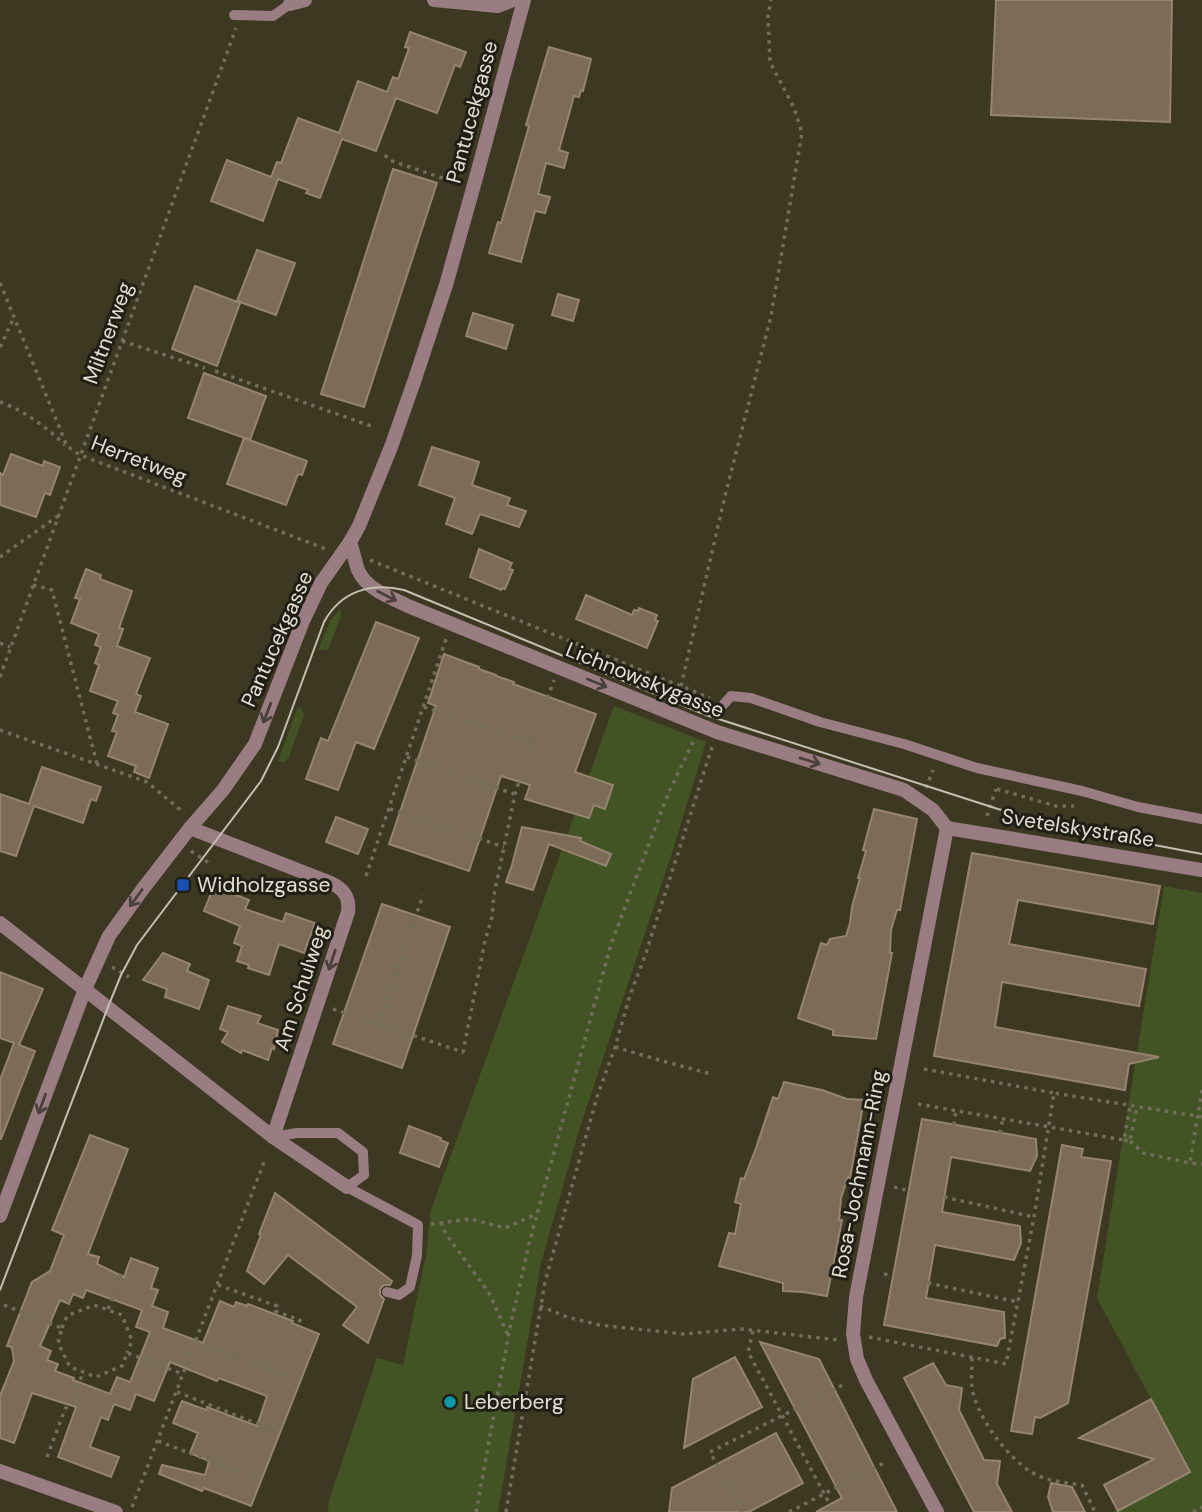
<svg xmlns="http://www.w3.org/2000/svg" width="1202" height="1512" font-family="'DM Sans',sans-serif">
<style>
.green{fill:#435424}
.building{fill:#7b6b57;stroke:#95846f;stroke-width:2;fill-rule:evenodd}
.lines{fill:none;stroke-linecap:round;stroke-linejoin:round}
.path{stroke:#726e5b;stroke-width:3.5;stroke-dasharray:3.5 5;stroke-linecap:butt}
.lane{stroke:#9a7c83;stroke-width:10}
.street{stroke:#9a7c83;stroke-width:14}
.tram{stroke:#c3c0b1;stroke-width:2}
.oneway{stroke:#4b403c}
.transit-dot{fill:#1a4fb4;stroke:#211f15;stroke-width:2.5}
.culture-dot{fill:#0f9aa8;stroke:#211f15;stroke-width:2.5}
.labels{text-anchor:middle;stroke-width:6;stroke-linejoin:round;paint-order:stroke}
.street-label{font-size:21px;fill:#e2e0d2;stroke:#211f15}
.poi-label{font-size:21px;fill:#e2e0d2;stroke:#211f15;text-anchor:start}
</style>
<rect width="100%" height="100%" fill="#3d3822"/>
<g class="green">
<path d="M340,609L341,616L329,648L327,650H318L330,621Z"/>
<path d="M614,706L706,742L673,850L579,1130L541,1263L498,1512H328L329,1500L377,1358L403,1365L426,1255L431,1210Z"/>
<path d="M298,707L302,709L304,715L288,759L283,763L278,761Z"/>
<path d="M1164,886L1202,893V1512H1112L1190,1472L1097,1298Z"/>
</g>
<g class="building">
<path d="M996,0H1172L1170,122L991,115Z"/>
<path d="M410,32L466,52L460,67L455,65L437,113L396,98L376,151L342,139L320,198L306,193L308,190L278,179L263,221L211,201L227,160L271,177L277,162L281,163L298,118L339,133L358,81L387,92L393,77L398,79L409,48L405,47Z"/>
<path d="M549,47L591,59L583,91L581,90L579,97L574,96L559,150L568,153L564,168L546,163L538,194L550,197L545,213L535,211L521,262L489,253L498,222L501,223L529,126L526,125Z"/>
<path d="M393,169L437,183L364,407L321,394Z"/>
<path d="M257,250L295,263L276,315L237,301Z"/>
<path d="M195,286L240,303L217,366L172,349Z"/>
<path d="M558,294L579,300L573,321L552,315Z"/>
<path d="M473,313L513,325L506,349L466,336Z"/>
<path d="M204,373L266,396L250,440L188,418Z"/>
<path d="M244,438L307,461L302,475L298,474L286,505L227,484Z"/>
<path d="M432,447L479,462L472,485L510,498L507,505L526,511L519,527L480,514L472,534L446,524L455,498L419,485Z"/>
<path d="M11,454L43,466L44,461L60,467L50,495L45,493L36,517L0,505V473L3,475Z"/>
<path d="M479,549L512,563L509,569L513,570L505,589L502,588L501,590L470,577Z"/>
<path d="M86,569L101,575L100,579L132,591L119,628L123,629L117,646L150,658L136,694L141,696L135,712L168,724L149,778L134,772L136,766L108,756L117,732L112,731L118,715L113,713L118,701L90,691L99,665L95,663L101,647L95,645L99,634L71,623L80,599L75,598Z"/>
<path d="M586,595L632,615L634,610L638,611L639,608L657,615L655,620L658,621L647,648L576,619Z"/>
<path d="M376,622L419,638L374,749L356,742L338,790L306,779L321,738L328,741Z"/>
<path d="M444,654L479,667V669L496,675V676L514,682L513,684L596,714L575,772L613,785L605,809L594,805L589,818L525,799L530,785L501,776L469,871L389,844L436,706L428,703Z"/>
<path d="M42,767L101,787L96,801L91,799L83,823L34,806L16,856L0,851V794L29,804Z"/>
<path d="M874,809L917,819L900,910H897L891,930L890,953H892L876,1039L833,1035V1030L798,1018L821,943L827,945L830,939L846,936L850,923L852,907L860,878H858L866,851L863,850Z"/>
<path d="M336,817L368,829L358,854L326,842Z"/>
<path d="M522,827L581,838L580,841L611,854L606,866L549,844L533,890L506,882L512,865Z"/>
<path d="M972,853L1160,886L1153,924L1018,900L1009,944L1146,969L1139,1006L1002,982L995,1027L1159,1057L1129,1064L1125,1090L934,1056Z"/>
<path d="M214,886L249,900L245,909L283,922L286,913L315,923L304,953L279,944L269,975L248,968L249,965L237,961L242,946L234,943L240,926L204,911Z"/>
<path d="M382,904L450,927L402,1068L333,1044Z"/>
<path d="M163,953L190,964L187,971L209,980L199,1009L165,997L167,989L143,980Z"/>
<path d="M0,972L43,989L19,1045L35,1051L1,1139H0V1080L14,1043L0,1038Z"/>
<path d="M228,1006L261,1016L257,1023L278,1030L274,1049L272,1048L268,1060L242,1050L241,1053L222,1042L228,1032L220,1029Z"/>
<path d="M784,1082L822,1090L847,1099L864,1100L850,1178L848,1177L841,1198L839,1220H842L827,1296L803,1292L783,1291V1283L719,1266L729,1233L735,1234L741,1204L735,1202L741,1178L744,1179L756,1148L773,1097L778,1099Z"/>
<path d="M922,1119L1036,1139L1037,1156L1030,1171L951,1157L942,1212L1020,1226L1021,1243L1014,1260L935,1245L926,1298L1004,1312L1005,1338L1000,1339L997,1346L884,1325Z"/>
<path d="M409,1126L441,1138L440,1140L448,1143L439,1167L400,1153Z"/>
<path d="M90,1135L128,1149L88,1254L99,1257L97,1264L124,1277L131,1258L158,1268L151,1288L158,1290L152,1306L168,1312L163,1328L203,1343L220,1301L234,1307L236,1302L247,1306L248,1304L293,1321L292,1323L319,1334L251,1506L204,1488L202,1491L159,1474L162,1465L205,1475L209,1461L190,1453L198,1433L173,1423L182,1401L206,1410L207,1407L257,1426L267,1396L219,1378L217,1381L170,1362L154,1401L136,1394L130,1410L114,1404L108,1420L101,1417L90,1447L119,1457L111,1477L58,1457L76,1407L32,1393L14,1443L0,1438V1396L14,1361L12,1347L7,1346L32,1282L50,1271L64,1235L52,1230ZM86,1290L142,1310L136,1327L150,1332L130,1382L117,1377L110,1394L73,1380L74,1378L55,1371L58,1364L47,1360L51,1351L40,1346L60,1300L69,1304L73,1294L83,1298Z"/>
<path d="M1062,1145L1083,1149L1081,1157L1111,1161L1068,1403L1040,1418L1035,1417L1032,1434L1011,1431Z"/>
<path d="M275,1193L392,1281L390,1285H384L380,1289V1295L384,1299L368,1343L343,1325L357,1307L288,1255L264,1284L247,1271L261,1235L259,1234Z"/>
<path d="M760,1342L819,1359L897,1512H816L842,1498Z"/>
<path d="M735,1357L762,1407L684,1448L693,1379Z"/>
<path d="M933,1363L946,1385L962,1388L959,1410L984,1460L1000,1461L997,1484L1012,1512H974L904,1378Z"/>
<path d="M1151,1399L1190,1472L1118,1511L1104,1485L1154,1459L1079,1438Z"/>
<path d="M776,1433L803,1483L749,1512H669L672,1488Z"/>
<path d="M1051,1483L1072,1487L1085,1512H1053L1048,1497Z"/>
</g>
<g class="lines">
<g class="path">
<path d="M385,155L389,160L448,180"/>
<path d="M0,283L67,446L80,455L326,549V548"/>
<path d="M122,341L205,368"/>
<path d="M0,347L14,317"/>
<path d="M215,371L371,426"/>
<path d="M0,402C25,411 46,427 65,445"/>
<path d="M0,557L58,516"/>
<path d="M370,560L710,698"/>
<path d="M33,585L52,590L97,764"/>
<path d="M0,643L10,647"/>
<path d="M0,677L236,28"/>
<path d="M681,686L725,496L771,316L802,133L794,108L770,62L768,17L771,0"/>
<path d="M424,707L531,743"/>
<path d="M0,730L147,782L184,813"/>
<path d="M407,757L514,794"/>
<path d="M926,788L933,770"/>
<path d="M997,789L1056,806H1074"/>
<path d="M390,809L504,847"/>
<path d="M987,816L996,789"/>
<path d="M191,851L209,863"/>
<path d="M366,876L446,639"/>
<path d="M112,967L129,977"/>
<path d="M333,1009L463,1052L485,941L492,917L494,895L515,794L531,743L554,680"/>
<path d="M379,1024L423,895"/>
<path d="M615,1047L659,1060L711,1074"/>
<path d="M924,1069L1054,1093"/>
<path d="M1202,1090L1190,1163L1202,1164"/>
<path d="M918,1104L1124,1140L1130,1106"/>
<path d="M954,1125L956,1110"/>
<path d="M1000,1133L1003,1118"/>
<path d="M1124,1140L1130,1141L1137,1107"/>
<path d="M1130,1141L1143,1153L1190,1163"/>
<path d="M894,1187L909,1191"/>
<path d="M944,1197L1034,1217"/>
<path d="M441,1222L446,1234L489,1293L508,1335"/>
<path d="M431,1224L470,1219L505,1228L537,1214"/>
<path d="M884,1274L893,1276"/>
<path d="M928,1283L1018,1302"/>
<path d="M218,1285L277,1306L275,1311L300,1320L297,1328"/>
<path d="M4,1305L41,1320"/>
<path d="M540,1306L567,1317L599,1325L683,1334L742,1329L838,1340"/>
<path d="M108,1309L123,1269"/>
<path d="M49,1323L62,1328L58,1343L70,1367L96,1377L122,1366L127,1353L183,1374"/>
<path d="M62,1328L67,1316L94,1305L122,1315L132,1341L127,1353"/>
<path d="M753,1331L748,1352L834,1512"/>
<path d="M869,1337L1006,1364L1034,1217L1054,1093L1202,1117"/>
<path d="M196,1341L299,1380"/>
<path d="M972,1358C972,1371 970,1384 974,1396C981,1423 1016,1470 1044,1478C1056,1482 1069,1483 1082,1485L1095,1512"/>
<path d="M177,1392L276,1431"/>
<path d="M158,1441L258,1479"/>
<path d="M47,1457L65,1409L72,1402L83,1372"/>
<path d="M132,1507L264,1162"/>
<path d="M476,1512L510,1327L530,1240L611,944L668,794L694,740"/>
<path d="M506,1512L545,1282L597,1097L615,1047L630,995L645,956L712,747"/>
<path d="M742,1512L710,1452L843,1385"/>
<path d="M789,1512L884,1463"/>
<path d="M1193,1512L1202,1507"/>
</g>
<g class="lane">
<path d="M234,15L273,16L290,4"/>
<path d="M724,704L731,696L751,698L820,722L904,744L977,768L1082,791L1138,807L1202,819"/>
<path d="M273,1137L297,1133H338L363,1152L364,1175L347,1187L418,1225L417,1256L410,1287L399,1295L387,1292"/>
</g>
<g class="street">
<path d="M434,0L498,6L513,0"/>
<path d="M290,4L305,0"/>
<path d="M350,542C353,551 355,561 358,570C367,590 390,597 408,606L717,732L904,790L933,810L947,828"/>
<path d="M190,828L331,883C344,889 350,897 348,912L273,1137"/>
<path d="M947,828L1202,870"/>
<path d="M0,923L273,1137L347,1187"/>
<path d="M0,1216L85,989L109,936L142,890L190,828L223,790L255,744L303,621L321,583L350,542L359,526L391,447L415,379L446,285L477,174L524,0"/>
<path d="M0,1471L116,1512"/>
<path d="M937,1512L866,1380L857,1359L853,1334L856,1297L947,828"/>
</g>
<path class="tram" d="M0,1290L108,1007L121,975L137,945L261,781L278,747L324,622C341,591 371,582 404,590L706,715L998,809L1086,832L1202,854"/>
</g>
<defs><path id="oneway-shaft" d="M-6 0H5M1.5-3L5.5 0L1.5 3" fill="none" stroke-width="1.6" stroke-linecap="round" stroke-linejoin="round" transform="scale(1.75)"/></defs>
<g class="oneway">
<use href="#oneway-shaft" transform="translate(387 596) rotate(27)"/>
<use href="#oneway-shaft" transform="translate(597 683) rotate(22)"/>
<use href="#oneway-shaft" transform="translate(267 713) rotate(111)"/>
<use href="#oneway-shaft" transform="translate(810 761) rotate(17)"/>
<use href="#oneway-shaft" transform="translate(136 898) rotate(126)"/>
<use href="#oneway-shaft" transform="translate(332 960) rotate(108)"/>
<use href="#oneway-shaft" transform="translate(42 1104) rotate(110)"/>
</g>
<rect class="transit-dot" x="176" y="878" width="14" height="14" rx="3.5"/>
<circle class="culture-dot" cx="450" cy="1402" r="7"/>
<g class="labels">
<g class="street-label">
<text transform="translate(472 112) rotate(-75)" y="7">Pantucekgasse</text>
<text transform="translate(108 333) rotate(-70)" y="7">Miltnerweg</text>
<text transform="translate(139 460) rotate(21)" y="7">Herretweg</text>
<text transform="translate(277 639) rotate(-66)" y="7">Pantucekgasse</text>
<text transform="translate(645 680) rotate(22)" y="7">Lichnowskygasse</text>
<text transform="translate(1078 828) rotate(9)" y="7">Svetelskystraße</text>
<text transform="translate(301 988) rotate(-72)" y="7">Am Schulweg</text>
<text transform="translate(859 1174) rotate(-79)" y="7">Rosa-Jochmann-Ring</text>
</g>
<g class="poi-label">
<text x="197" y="892">Widholzgasse</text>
<text x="464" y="1409">Leberberg</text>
</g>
</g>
</svg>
